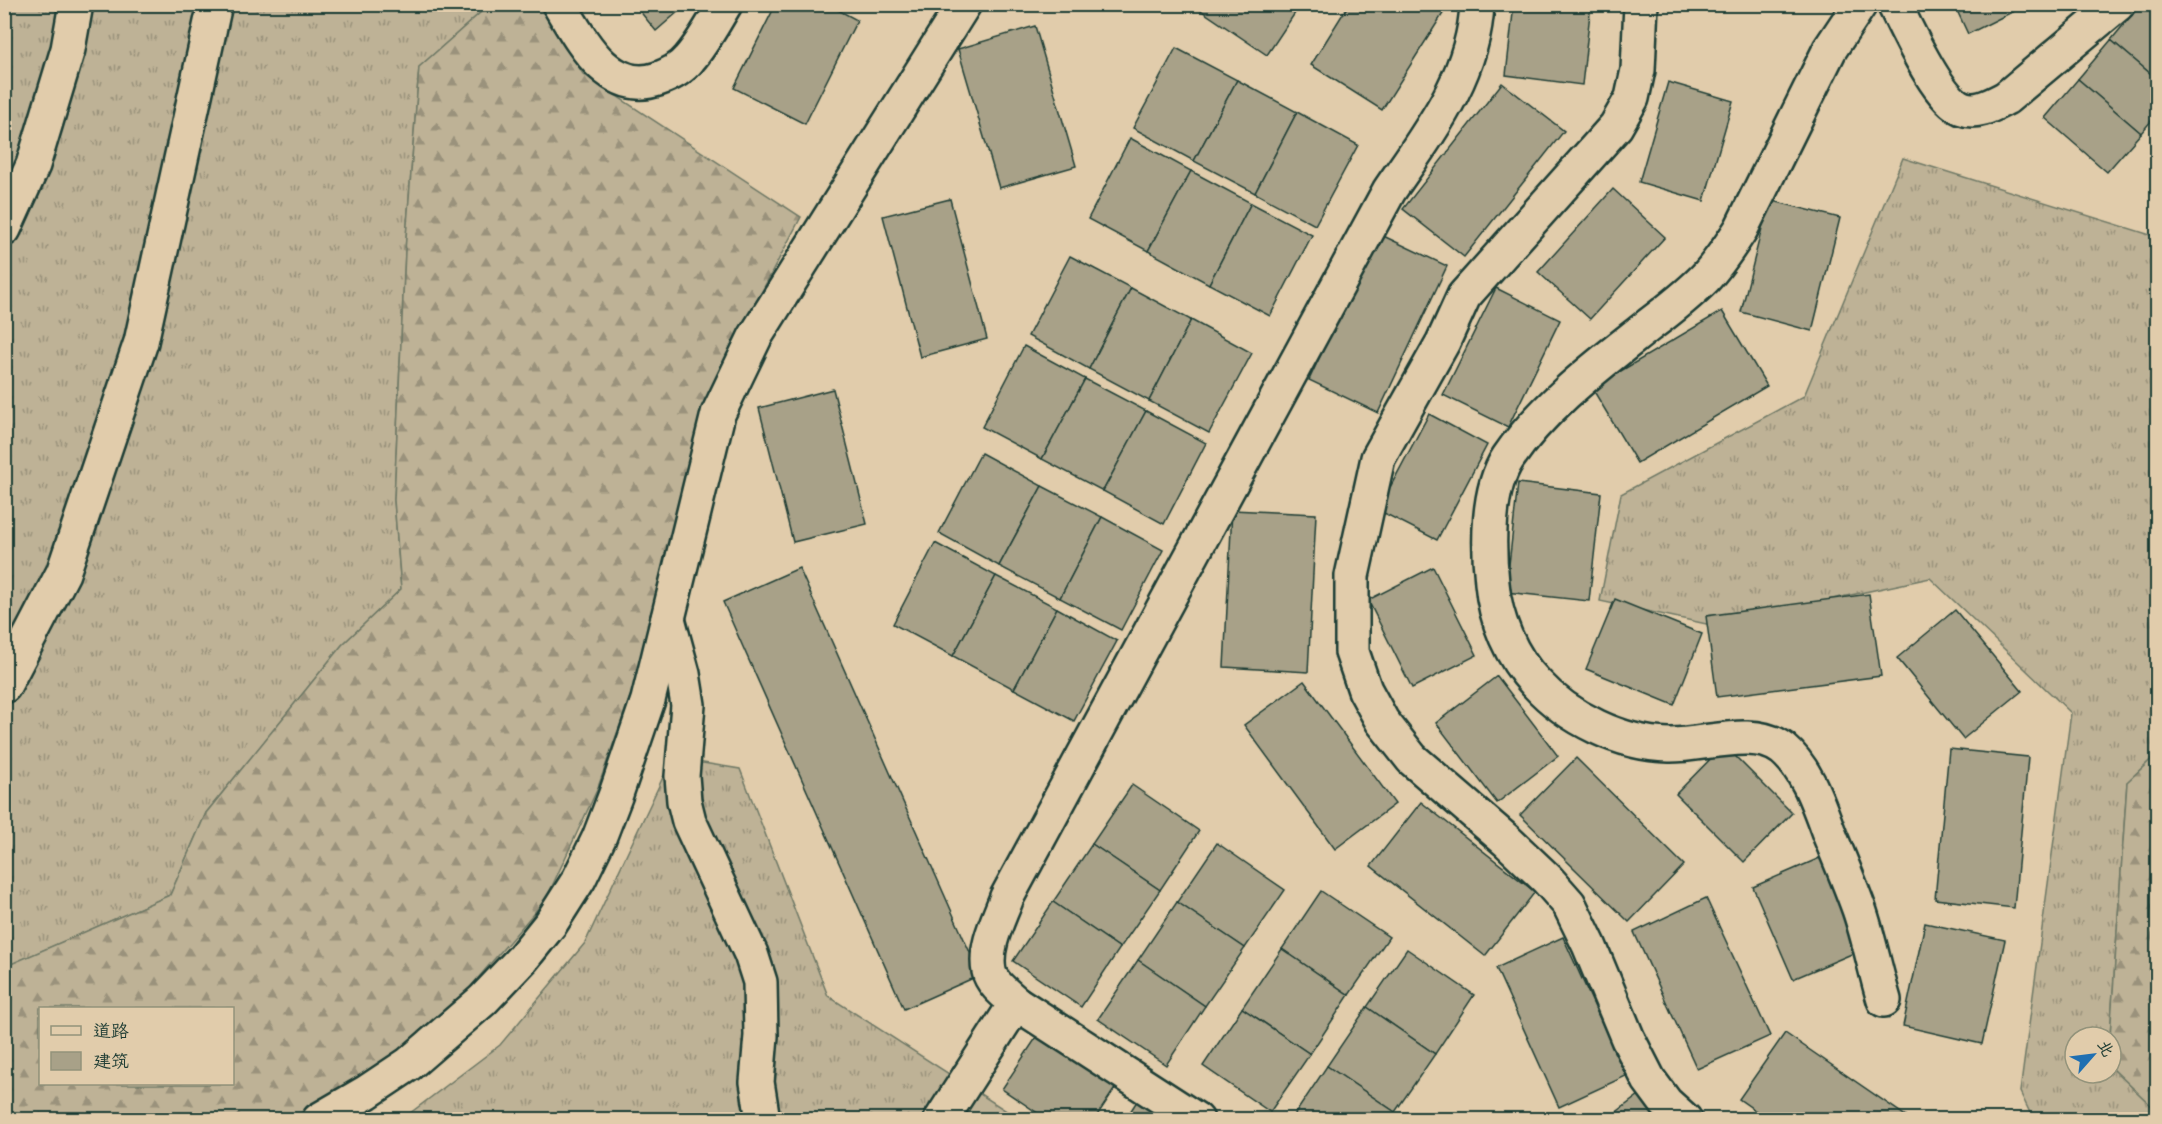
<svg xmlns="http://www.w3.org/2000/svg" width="2162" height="1124" font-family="Caveat,'LXGW WenKai TC',sans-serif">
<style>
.grass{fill:url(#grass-tufts);stroke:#6e7865;stroke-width:1.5}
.forest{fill:url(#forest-firs);stroke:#6e7865;stroke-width:1.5;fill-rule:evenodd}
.building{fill:#a8a188;stroke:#1f3d34;stroke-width:1.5}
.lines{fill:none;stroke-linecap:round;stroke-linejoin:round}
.minor-casing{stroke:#1f3d34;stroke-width:38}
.minor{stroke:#e1ccab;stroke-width:33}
</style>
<defs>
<pattern id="grass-tufts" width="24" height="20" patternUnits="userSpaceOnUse" patternTransform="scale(1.5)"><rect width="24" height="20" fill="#beb296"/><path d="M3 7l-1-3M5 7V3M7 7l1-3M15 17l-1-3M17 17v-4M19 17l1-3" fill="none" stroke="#9a927b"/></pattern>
<pattern id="forest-firs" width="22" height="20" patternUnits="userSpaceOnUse" patternTransform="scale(1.5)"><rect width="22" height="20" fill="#beb296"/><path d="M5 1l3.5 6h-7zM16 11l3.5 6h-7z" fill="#9a927b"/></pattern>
</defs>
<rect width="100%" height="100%" fill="#e1ccab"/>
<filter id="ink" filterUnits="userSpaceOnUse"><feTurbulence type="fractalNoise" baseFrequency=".0167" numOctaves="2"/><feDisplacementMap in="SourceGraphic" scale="12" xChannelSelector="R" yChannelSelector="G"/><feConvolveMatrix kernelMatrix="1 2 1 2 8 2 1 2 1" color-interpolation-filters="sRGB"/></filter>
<g filter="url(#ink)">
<g class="grass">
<path d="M5,5H489L419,67L405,251L394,500L401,589L342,645L206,813L170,895L5,967Z"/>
<path d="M1903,158L2157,237V754L2127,782L2110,1037H2075V1073H2111V1067L2157,1111V1119H2033L2020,1092L2071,713L1930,578L1711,625L1600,601L1621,494L1804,396Z"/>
<path d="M672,758L740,769L828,996L1019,1119L401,1120L500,1045L585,943Z"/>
</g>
<g class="forest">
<path d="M489,5H539L583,74L801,217L708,394L666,595L597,790L546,899L442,1020L334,1099L285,1119H5L4,967L170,895L206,813L342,645L401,589L394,500L405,251L419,67ZM40,1008H232V1084H40Z"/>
<path d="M2157,754V1111L2111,1067L2110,1037L2127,782Z"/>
</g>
<g class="building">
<path d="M634,4H687L656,31Z"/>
<path d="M776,4H827L857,20L805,124L734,88Z"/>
<path d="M1202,4H1301L1267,55L1199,9Z"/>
<path d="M1349,4H1449L1382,110L1311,65Z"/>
<path d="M1514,4H1591L1582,85L1506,75Z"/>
<path d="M1954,4H2028L1968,34Z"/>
<path d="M2141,4H2149L2158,12V80L2111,40Z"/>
<path d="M1035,26L1076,166L999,188L958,49Z"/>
<path d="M2111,40L2158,80V113L2141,133L2078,79Z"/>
<path d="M1176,48L1237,80L1194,161L1133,128Z"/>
<path d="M2078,79L2141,133L2107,172L2045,118Z"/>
<path d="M1237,80L1297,112L1255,193L1194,161Z"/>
<path d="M1668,82L1733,101L1704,201L1639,182Z"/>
<path d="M1502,83L1564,131L1464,257L1403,209Z"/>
<path d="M1297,112L1358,145L1315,225L1255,193Z"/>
<path d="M1130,138L1191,171L1148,251L1088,219Z"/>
<path d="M1191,171L1251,203L1209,284L1148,251Z"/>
<path d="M1613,189L1665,237L1590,319L1538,272Z"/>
<path d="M950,199L987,339L920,357L883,216Z"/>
<path d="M1769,200L1840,218L1812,331L1741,312Z"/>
<path d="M1251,203L1312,235L1270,316L1209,284Z"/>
<path d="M1377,233L1447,266L1378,413L1309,380Z"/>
<path d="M1070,256L1131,288L1089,369L1028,336Z"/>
<path d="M1131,288L1191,320L1149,401L1089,369Z"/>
<path d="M1496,288L1560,320L1508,427L1443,395Z"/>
<path d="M1722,311L1767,386L1637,463L1592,388Z"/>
<path d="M1191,320L1252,353L1209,433L1149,401Z"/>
<path d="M1024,346L1085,379L1042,459L982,427Z"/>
<path d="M1085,379L1146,411L1103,491L1042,459Z"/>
<path d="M833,389L867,524L793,542L759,408Z"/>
<path d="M1146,411L1206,443L1164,524L1103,491Z"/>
<path d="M1429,414L1487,445L1437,540L1378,510Z"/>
<path d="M981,453L1042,486L999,566L939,533Z"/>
<path d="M1518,483L1601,493L1589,601L1506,592Z"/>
<path d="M1042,486L1102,517L1060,598L999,566Z"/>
<path d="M1232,510L1316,514L1308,672L1224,667Z"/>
<path d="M1102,517L1163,550L1121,630L1060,598Z"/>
<path d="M935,543L996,576L953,656L893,624Z"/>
<path d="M1433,567L1477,655L1412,688L1368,600Z"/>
<path d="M799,568L980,975L904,1009L723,602Z"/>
<path d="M996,576L1057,608L1014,689L953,656Z"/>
<path d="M1869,594L1881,676L1717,697L1706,616Z"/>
<path d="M1615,599L1702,634L1674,705L1586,669Z"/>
<path d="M1057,608L1117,641L1074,721L1014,689Z"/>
<path d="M1955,610L2022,691L1963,739L1897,658Z"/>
<path d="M1497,676L1558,756L1497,803L1436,723Z"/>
<path d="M1304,681L1395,804L1335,849L1244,725Z"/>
<path d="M1724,745L1792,813L1744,862L1676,794Z"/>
<path d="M1949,749L2028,757L2014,908L1935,899Z"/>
<path d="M1576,758L1684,865L1629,922L1520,815Z"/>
<path d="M1132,785L1199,831L1160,890L1092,844Z"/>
<path d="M1421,802L1535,892L1485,956L1371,866Z"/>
<path d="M1217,843L1285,890L1245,948L1177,902Z"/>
<path d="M1092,844L1160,890L1120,948L1053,902Z"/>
<path d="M1822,857L1861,950L1793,979L1753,887Z"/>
<path d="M1321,891L1389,937L1349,995L1282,949Z"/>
<path d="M1706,898L1770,1036L1697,1069L1634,932Z"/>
<path d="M1053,902L1120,948L1081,1007L1013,961Z"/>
<path d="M1177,902L1245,948L1205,1006L1138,960Z"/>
<path d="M1925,923L2005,940L1982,1044L1903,1026Z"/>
<path d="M1563,937L1626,1076L1559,1107L1496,968Z"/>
<path d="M1282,949L1349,995L1310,1054L1242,1008Z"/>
<path d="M1407,949L1474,995L1435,1054L1367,1007Z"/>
<path d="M1138,960L1205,1006L1166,1065L1098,1019Z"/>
<path d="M1367,1007L1435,1054L1395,1112L1327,1066Z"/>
<path d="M1242,1008L1310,1054L1270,1112L1203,1066Z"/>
<path d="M1040,1032L1118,1084L1094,1120H1048L1002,1089Z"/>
<path d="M1785,1033L1910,1119V1120H1769L1739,1099Z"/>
<path d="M1327,1066L1395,1112L1390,1120H1291Z"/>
<path d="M1643,1092L1664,1120H1606Z"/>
<path d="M1142,1093L1183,1120H1125Z"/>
</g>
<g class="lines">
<g class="minor-casing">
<g id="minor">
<path d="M559,4C580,38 608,96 658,79C669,75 682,68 689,59C703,43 714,22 725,4"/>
<path d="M1641,4L1638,70L1632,98L1616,126L1464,296L1443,342L1378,458L1352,576V652L1365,690L1382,721L1412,759L1507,841L1547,879L1569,904L1589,945L1628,1039L1649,1080L1666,1103L1685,1120"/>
<path d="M1860,4L1830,49L1741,229C1730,246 1719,263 1705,278C1688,295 1669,310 1649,325C1600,364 1544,405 1508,458C1487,490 1488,546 1492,583C1495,619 1511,657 1536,683C1568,718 1621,744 1669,745C1703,746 1754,726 1783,749C1808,770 1819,807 1830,836C1840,860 1850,884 1859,909C1869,938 1875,970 1884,1000"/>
<path d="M1894,4C1907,29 1937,98 1962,108C1977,114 1992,105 2006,98L2118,4"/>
<path d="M4,229L33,165L68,49L76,4"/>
<path d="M668,619L683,674L688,705L682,776L684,801L689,821L751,954L760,982L761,1036L757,1082L763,1120"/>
<path d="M4,686L63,573L141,342L215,4"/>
<path d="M1016,1003C1007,995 991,983 989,971C984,946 999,919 1007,897L1389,191C1428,134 1474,76 1477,4"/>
<path d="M319,1120L367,1092L409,1064L483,1000L522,959L551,923L579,879L599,838L616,794L648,700L718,414L755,337L964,4"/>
<path d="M941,1120L1016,1003L1197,1120"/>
</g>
</g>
<use href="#minor" class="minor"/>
</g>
</g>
<rect width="2162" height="1124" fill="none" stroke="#e1ccab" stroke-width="24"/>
<rect x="12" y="12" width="2138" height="1100" fill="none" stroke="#1f3d34" stroke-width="2" filter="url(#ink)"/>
<rect x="39" y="1007" width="195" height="78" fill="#e1ccab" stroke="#93937b" stroke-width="1.5"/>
<rect x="51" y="1026" width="30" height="9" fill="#e1ccab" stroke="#93937b" stroke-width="1.5"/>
<text x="93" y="1037" font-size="18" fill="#1f3d34">道路</text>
<rect x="51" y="1052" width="30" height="18" fill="#a8a188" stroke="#93937b" stroke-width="1.5"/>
<text x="93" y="1067" font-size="18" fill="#1f3d34">建筑</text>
<g transform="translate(2093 1055) rotate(62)"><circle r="28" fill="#e1ccab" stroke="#93937b" stroke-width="1.5"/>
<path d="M0-4.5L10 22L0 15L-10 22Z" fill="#1f6fb2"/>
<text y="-9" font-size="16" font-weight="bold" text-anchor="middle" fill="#1f3d34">北</text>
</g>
</svg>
